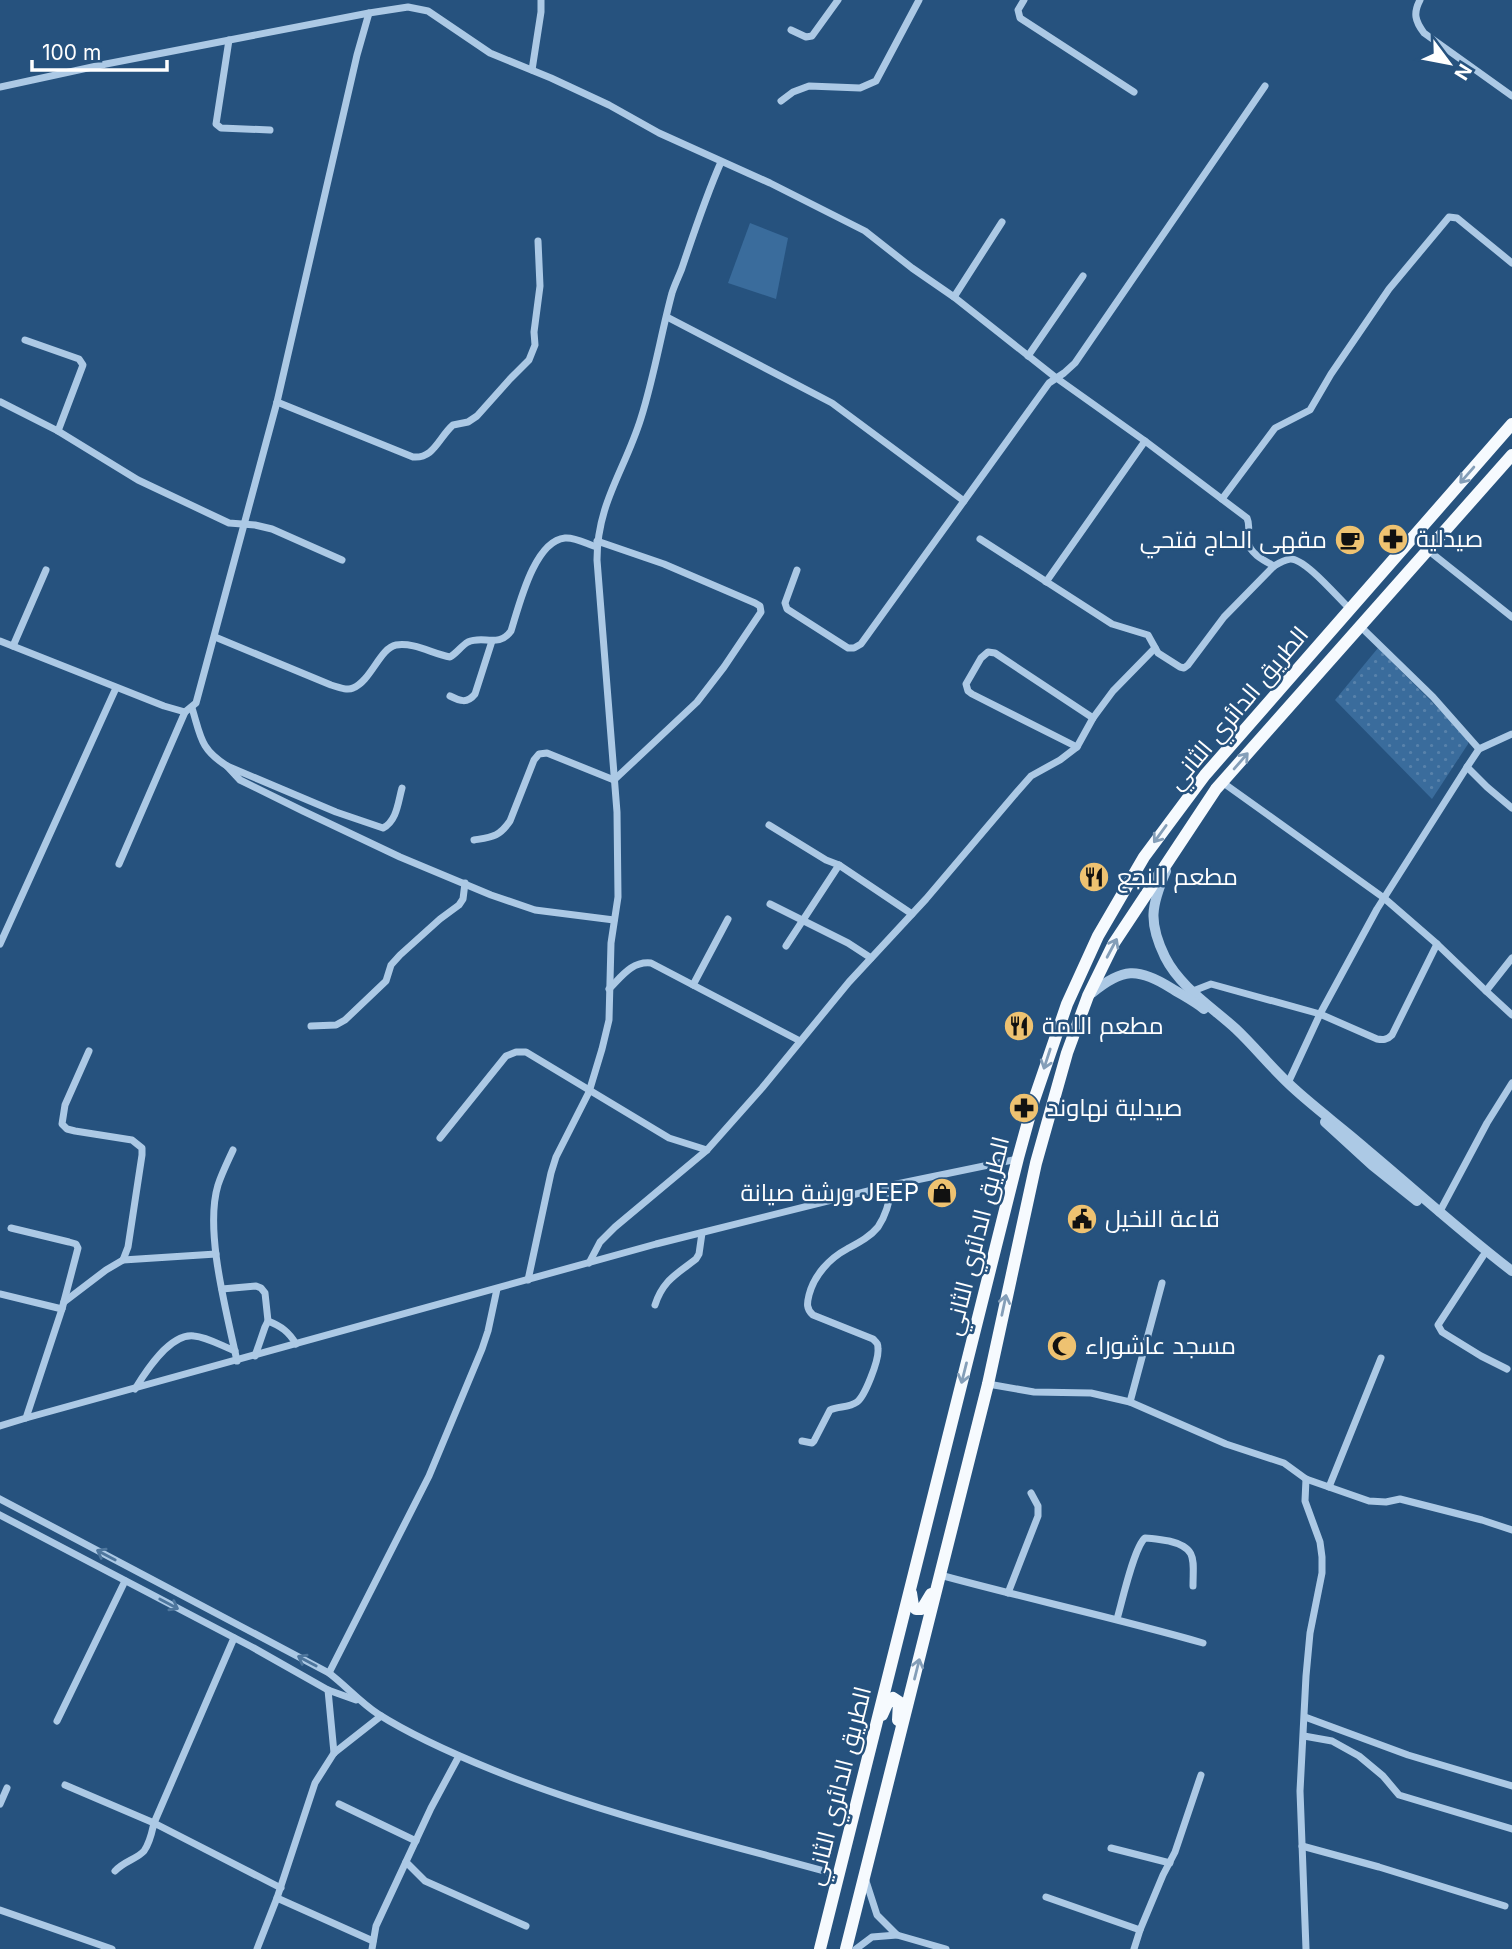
<svg xmlns="http://www.w3.org/2000/svg" width="1512" height="1949" font-family="Inter,Cairo,sans-serif">
<style>
.grass{fill:#3a6c9c}
.garden{fill:url(#garden-dots)}
.lines{fill:none;stroke-linecap:round;stroke-linejoin:round}
.minor{stroke:#acc9e5;stroke-width:7}
.tertiary{stroke:#acc9e5;stroke-width:10}
.trunk{stroke:#f6fafe;stroke-width:12}
.oneway{stroke:#849eb8}
.oneway2{stroke:#4e769d}
.labels{text-anchor:middle;stroke-width:5;stroke-linejoin:round;paint-order:stroke}
.poi-label{font-size:24px;fill:#fff;stroke:#26527e;text-anchor:start}
.street-label{font-size:24px;fill:#fff;stroke:#26527e}
</style>
<defs>
<pattern id="garden-dots" width="8" height="8" patternUnits="userSpaceOnUse" patternTransform="scale(1.75)"><rect width="8" height="8" fill="#3a6c9c"/><path d="M2 2h.1M6 6h.1" fill="none" stroke="#5882ab" stroke-width="1.8" stroke-linecap="round"/></pattern>
</defs>
<rect width="100%" height="100%" fill="#26527e"/>
<path class="grass" d="M750,223L788,238L776,299L728,283Z"/>
<path class="garden" d="M1378,648L1468,738V744L1432,799L1335,700Z"/>
<g class="lines">
<g class="minor">
<path d="M1024,0L1018,10L1020,18L1134,92"/>
<path d="M1420,0C1413,13 1415,21 1424,33L1512,96"/>
<path d="M791,30L806,37L812,36L838,0"/>
<path d="M229,40L216,124L221,128L270,130"/>
<path d="M532,70L541,12V0"/>
<path d="M0,87L106,64L369,13L408,7L428,11L490,53L551,78L609,105L659,133L770,183L865,231L912,268L954,297L1055,377L1145,441L1247,518C1251,527 1247,533 1248,542C1250,554 1265,561 1274,566"/>
<path d="M781,101L793,92L809,86L860,88L876,81L919,0"/>
<path d="M954,297L1002,222"/>
<path d="M667,317L832,403L964,501"/>
<path d="M25,340L79,359L83,365L58,431"/>
<path d="M1028,356L1083,276"/>
<path d="M1,402L58,431L138,480L229,523L255,525L272,529L342,560"/>
<path d="M277,402L413,457C434,459 439,437 453,425L468,422L477,416L510,379L529,360L535,345L534,332L540,286L538,241"/>
<path d="M1222,499L1275,428L1310,410L1331,374L1389,289L1449,217L1457,218L1512,263"/>
<path d="M980,539L1112,624L1148,635L1158,653L1180,667L1184,668L1188,665L1224,617L1274,566C1279,563 1284,560 1290,559C1305,558 1338,598 1350,609"/>
<path d="M1429,551L1512,617"/>
<path d="M797,570L785,603L787,609L848,648H854L861,644L1049,383L1064,373L1075,363L1265,86"/>
<path d="M1046,582L1145,441"/>
<path d="M1361,627L1433,697L1479,749"/>
<path d="M215,637L331,685C338,687 347,691 353,688C371,681 380,648 396,645C414,642 433,654 450,657C457,653 461,646 468,642C483,635 499,648 511,631C519,606 534,541 565,538C575,537 587,544 597,547"/>
<path d="M0,641L164,706L185,712L196,703L277,402L357,55L369,13"/>
<path d="M13,646L46,570"/>
<path d="M450,696C460,701 467,704 475,694L492,641"/>
<path d="M192,708C201,737 200,749 227,766L336,812L383,828C397,821 398,802 402,788"/>
<path d="M1077,747L972,694L968,691L966,684L981,658L988,652L995,653L1093,718"/>
<path d="M227,766L240,780L303,811L400,857L491,895L535,910L614,920"/>
<path d="M1467,767L1487,787L1512,808"/>
<path d="M1222,782L1384,898L1437,944L1486,991"/>
<path d="M769,825L826,860L839,865L912,914"/>
<path d="M474,840C492,837 499,837 510,821L534,760L539,754L547,753L614,780L697,702L724,667L761,612L760,606L755,603L664,564L597,541"/>
<path d="M119,864L185,712"/>
<path d="M770,904L848,943L871,958"/>
<path d="M0,944L116,688"/>
<path d="M786,946L839,865"/>
<path d="M1512,958L1486,991L1512,1015"/>
<path d="M693,985L728,919"/>
<path d="M609,989C622,976 632,961 651,963L800,1041"/>
<path d="M1193,991L1211,984L1320,1014L1377,1039C1383,1040 1387,1040 1392,1035L1437,944"/>
<path d="M311,1026L336,1025L345,1020L386,981L391,965L400,955L440,919L459,905L463,899L465,883"/>
<path d="M1288,1083L1320,1014L1377,909L1467,767L1479,749L1512,734"/>
<path d="M440,1138L506,1056L516,1052H526L669,1138L707,1150"/>
<path d="M233,1150C228,1161 222,1173 218,1185C204,1231 227,1313 237,1361"/>
<path d="M1439,1213L1487,1123L1512,1083"/>
<path d="M1483,1256L1438,1325L1442,1332L1481,1356L1507,1369"/>
<path d="M123,1260L216,1254"/>
<path d="M589,1263L600,1242L615,1227L707,1150L762,1088L849,982L926,899L1016,793L1031,776L1060,760L1077,747L1093,718L1113,691L1155,648"/>
<path d="M528,1280L551,1173L556,1157L589,1092L602,1049L609,1020L611,943L618,897L617,812L597,560C597,503 625,470 641,418C654,377 661,334 672,293C675,284 679,276 682,268C694,232 706,196 721,162"/>
<path d="M222,1289L256,1286L261,1288L265,1293L268,1321L265,1327L255,1356"/>
<path d="M0,1294L62,1309"/>
<path d="M64,1302L106,1270L123,1260L128,1247L142,1155V1148L132,1140L75,1131L67,1129L62,1124L65,1105L89,1051"/>
<path d="M655,1305C663,1280 677,1274 696,1259L699,1254L702,1233"/>
<path d="M268,1321C281,1326 289,1332 296,1344"/>
<path d="M988,1384L1034,1392L1091,1393L1130,1402L1226,1444L1284,1463L1306,1479L1369,1501L1386,1502L1400,1499L1482,1520L1512,1530"/>
<path d="M135,1389C146,1371 170,1333 194,1336C207,1337 222,1346 235,1351"/>
<path d="M1130,1402L1162,1283"/>
<path d="M26,1418L656,1244L892,1185L1018,1159"/>
<path d="M0,1426L26,1418L62,1309L78,1248L76,1244L69,1242L11,1228"/>
<path d="M802,1441L812,1443L814,1441L830,1410C839,1406 849,1408 857,1402C865,1396 879,1360 878,1349C878,1343 877,1343 873,1339L813,1315C806,1309 807,1303 809,1295C814,1275 830,1258 847,1249C858,1243 870,1237 878,1227C887,1214 890,1200 892,1185"/>
<path d="M1306,1479L1305,1501L1320,1542L1322,1557V1573L1310,1633L1306,1676L1300,1791L1306,1949"/>
<path d="M1329,1487L1381,1358"/>
<path d="M0,1499L329,1673C346,1686 360,1702 378,1714C411,1735 456,1755 493,1770C604,1815 723,1843 839,1875"/>
<path d="M0,1515L252,1647L328,1690L356,1700"/>
<path d="M940,1575C1028,1599 1116,1618 1203,1643"/>
<path d="M1008,1593L1038,1516V1506L1031,1493"/>
<path d="M1117,1619C1122,1602 1134,1547 1145,1538C1153,1538 1161,1540 1169,1541C1198,1548 1193,1560 1193,1586"/>
<path d="M329,1673L429,1476L482,1349L488,1331L497,1289"/>
<path d="M328,1690L334,1753"/>
<path d="M1305,1717L1408,1755L1512,1786"/>
<path d="M57,1721L125,1581"/>
<path d="M1304,1736L1332,1741L1359,1756L1383,1776L1399,1795L1512,1829"/>
<path d="M65,1785L154,1823L234,1638"/>
<path d="M0,1804L7,1788"/>
<path d="M339,1804L416,1841"/>
<path d="M1302,1846L1379,1867L1505,1906"/>
<path d="M1111,1848L1170,1863"/>
<path d="M406,1862L425,1881L526,1926"/>
<path d="M115,1871C124,1861 137,1859 144,1851C150,1843 152,1832 154,1823L281,1888"/>
<path d="M865,1878L877,1915L897,1935L946,1949"/>
<path d="M1046,1897L1140,1930L1134,1949"/>
<path d="M277,1898L373,1941"/>
<path d="M0,1910L112,1949"/>
<path d="M1140,1930L1163,1875L1175,1852L1201,1775"/>
<path d="M257,1949L277,1898L315,1783L334,1753L381,1716"/>
<path d="M372,1949L376,1926L431,1808L459,1756"/>
<path d="M856,1949L872,1937L897,1935"/>
</g>
<g class="tertiary">
<path d="M1166,871C1151,906 1148,922 1165,957C1180,987 1212,1007 1236,1029C1254,1046 1270,1066 1288,1083C1312,1106 1340,1126 1365,1148C1414,1189 1461,1232 1512,1271"/>
<path d="M1092,993C1122,968 1138,967 1171,988C1182,995 1194,1001 1204,1009"/>
<path d="M1325,1122L1372,1165L1417,1201"/>
</g>
<g class="trunk">
<path d="M911,1593L913,1606L916,1609H922L931,1594"/>
<path d="M882,1715L887,1704L893,1698L899,1702L898,1720"/>
<path d="M820,1949L1018,1158L1034,1100L1067,1004L1098,936L1144,857L1205,775L1512,424"/>
<path d="M846,1949L988,1384L1036,1163L1067,1053L1088,996L1114,943L1216,789L1512,455"/>
</g>
</g>
<defs><path id="oneway-shaft" d="M-6 0H5M1.5-3L5.5 0L1.5 3" fill="none" stroke-width="1.6" stroke-linecap="round" stroke-linejoin="round" transform="scale(1.75)"/></defs>
<g class="oneway">
<use href="#oneway-shaft" transform="translate(1467 475) rotate(131)"/>
<use href="#oneway-shaft" transform="translate(1241 761) rotate(-49)"/>
<use href="#oneway-shaft" transform="translate(1160 834) rotate(126)"/>
<use href="#oneway-shaft" transform="translate(1112 948) rotate(-62)"/>
<use href="#oneway-shaft" transform="translate(1047 1059) rotate(108)"/>
<use href="#oneway-shaft" transform="translate(1004 1305) rotate(-78)"/>
<use href="#oneway-shaft" transform="translate(964 1373) rotate(104)"/>
<use href="#oneway-shaft" transform="translate(917 1669) rotate(-76)"/>
</g>
<g class="oneway2">
<use href="#oneway-shaft" transform="translate(106 1555) rotate(-152)"/>
<use href="#oneway-shaft" transform="translate(169 1604) rotate(28)"/>
<use href="#oneway-shaft" transform="translate(307 1661) rotate(-152)"/>
</g>
<defs>
<g id="pharmacy-disc" transform="scale(1.575)"><circle r="9.5" fill="#eec271" stroke="#26527e"/><path d="M-2-6h4v4h4v4h-4v4h-4v-4h-4v-4h4Z" fill="#111"/></g>
<g id="cafe-disc" transform="scale(1.575)"><circle r="9.5" fill="#eec271" stroke="#26527e"/><path d="M-5.5-4.5H6V0H3Q3 3.5 0 3.5H-2.5Q-5.5 3.5-5.5 0ZM3-3.2v2h1.7v-2ZM-6 4.5H4V6H-6Z" fill="#111"/></g>
<g id="restaurant-disc" transform="scale(1.575)"><circle r="9.5" fill="#eec271" stroke="#26527e"/><path d="M-5-6h1v4h1v-4h1v4h1v-4h1v5L-1.5 .5V6h-2V.5L-5-1ZM5-6V6H3V1.5H1.5Q1.5-4 5-6Z" fill="#111"/></g>
<g id="shop-disc" transform="scale(1.575)"><circle r="9.5" fill="#eec271" stroke="#26527e"/><path d="M-5-2.5h2.3a2.7 3.5 0 0 1 5.4 0H5L5.5 6h-11ZM-1.5-2.5h3a1.5 2.3 0 0 0-3 0Z" fill="#111"/></g>
<g id="civic-disc" transform="scale(1.575)"><circle r="9.5" fill="#eec271" stroke="#26527e"/><path d="M-.6-6.5H3V-4.5H.6V-3L4-1V1h2V6H-6V1h2V-1L-.6-3ZM-1.2 2.5V6h2.4V2.5Z" fill="#111"/></g>
<g id="mosque-disc" transform="scale(1.575)"><circle r="9.5" fill="#eec271" stroke="#26527e"/><path d="M3.5-4.9A6 6 0 1 0 3.5 4.9A5 5 0 1 1 3.5-4.9Z" fill="#111"/></g>
</defs>
<g fill-rule="evenodd">
<use href="#pharmacy-disc" x="1393" y="539"/>
<use href="#cafe-disc" x="1350" y="540"/>
<use href="#restaurant-disc" x="1094" y="877"/>
<use href="#restaurant-disc" x="1019" y="1026"/>
<use href="#pharmacy-disc" x="1024" y="1108"/>
<use href="#shop-disc" x="942" y="1193"/>
<use href="#civic-disc" x="1082" y="1219"/>
<use href="#mosque-disc" x="1062" y="1346"/>
</g>
<g class="labels">
<g class="poi-label">
<text x="1416" y="547">صيدلية</text>
<text x="1327" y="548" text-anchor="end">مقهى الحاج فتحي</text>
<text x="1117" y="885">مطعم النجع</text>
<text x="1042" y="1034">مطعم اللمة</text>
<text x="1047" y="1116">صيدلية نهاوند</text>
<text x="919" y="1201" text-anchor="end">ورشة صيانة JEEP</text>
<text x="1105" y="1227">قاعة النخيل</text>
<text x="1085" y="1354">مسجد عاشوراء</text>
</g>
<g class="street-label">
<text transform="translate(1238 708) rotate(-50)" y="8">الطريق الدائري الثاني</text>
<text transform="translate(977 1236) rotate(-76)" y="8">الطريق الدائري الثاني</text>
<text transform="translate(839 1786) rotate(-76)" y="8">الطريق الدائري الثاني</text>
</g>
</g>
<g transform="translate(1449 63) rotate(122)" stroke="#26527e" stroke-width="5" paint-order="stroke">
<path d="M0-5L12 26L0 18L-12 26Z" fill="#ffffff"/>
<text y="-10" font-size="19" font-weight="bold" text-anchor="middle" fill="#ffffff">N</text>
</g>
<path d="M32 60v10h135v-10" fill="none" stroke="#ffffff" stroke-width="3.5"/>
<text x="42" y="60" font-size="21" fill="#ffffff" stroke="#26527e" stroke-width="5" paint-order="stroke">100 m</text>
</svg>
